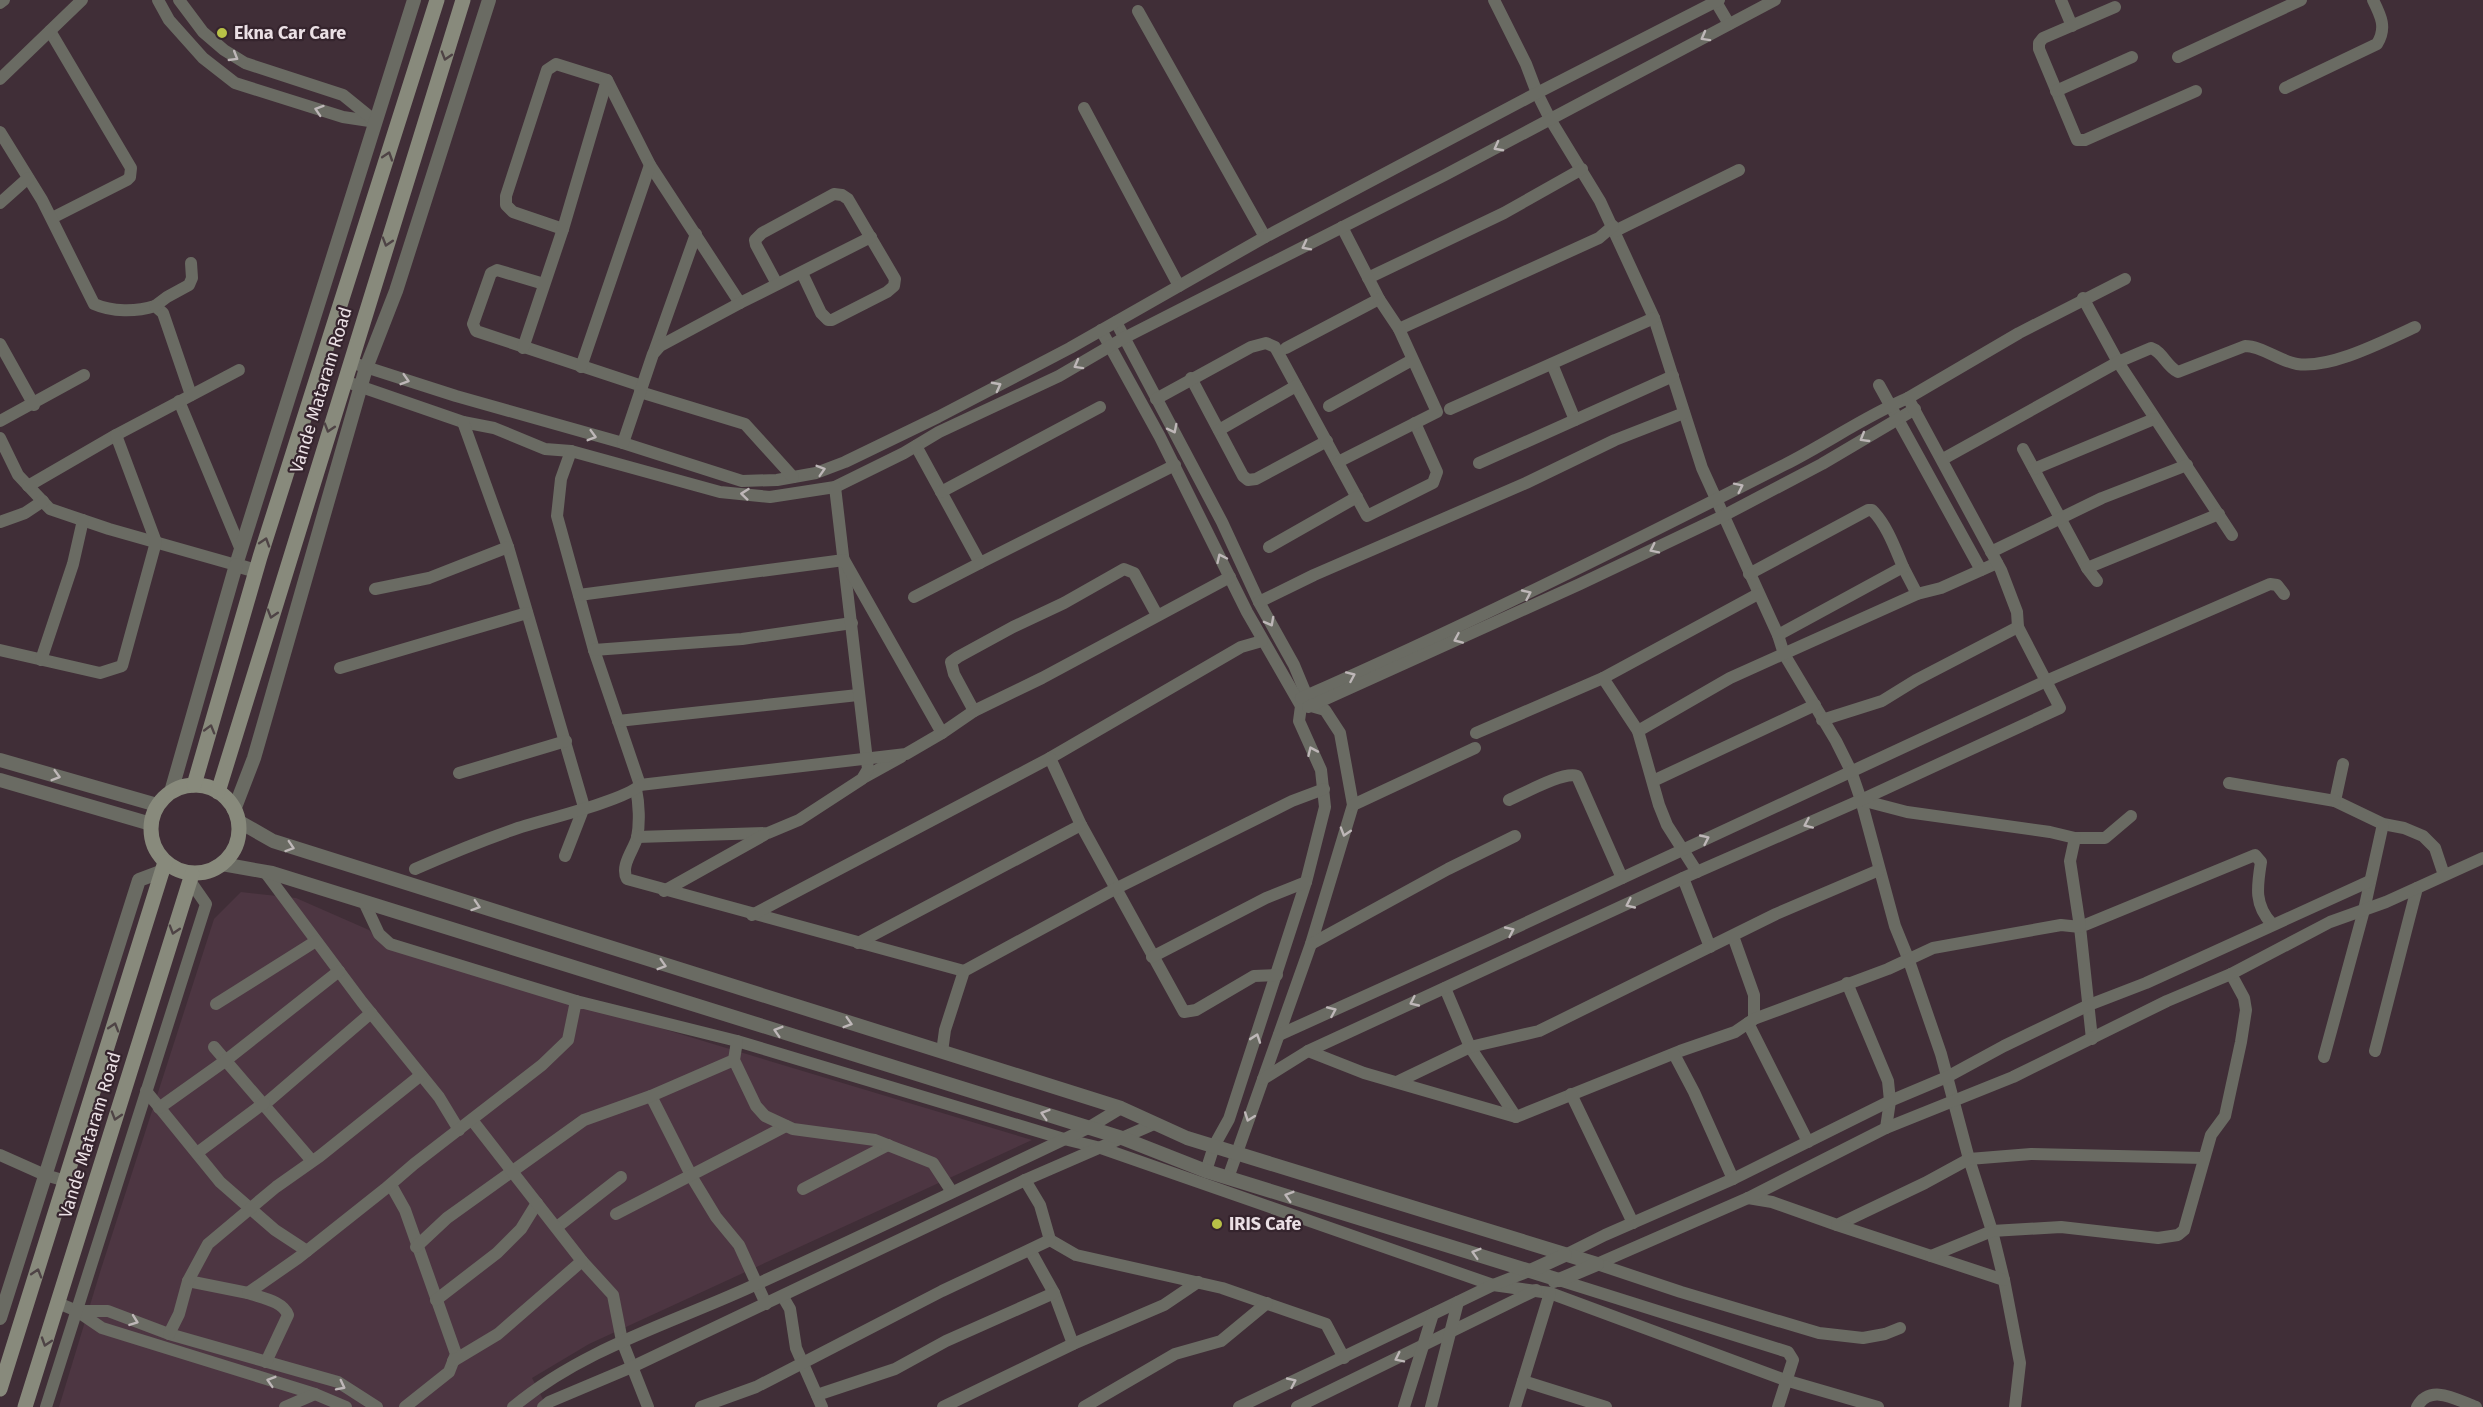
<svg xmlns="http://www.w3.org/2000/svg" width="2483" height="1407" font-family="'Fira Sans',sans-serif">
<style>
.built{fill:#4d3642}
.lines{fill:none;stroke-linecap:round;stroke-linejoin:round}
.minor{stroke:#6a6b63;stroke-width:12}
.tertiary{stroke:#6a6b63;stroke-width:14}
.secondary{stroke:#888a7c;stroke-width:15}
.oneway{stroke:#beb7b8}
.oneway2{stroke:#4e4345}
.poi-dot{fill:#b8c147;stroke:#35242d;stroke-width:2}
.labels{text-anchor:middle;stroke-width:4.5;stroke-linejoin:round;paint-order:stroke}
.poi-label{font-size:18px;font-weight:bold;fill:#ebe0e5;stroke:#35242d;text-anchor:start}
.street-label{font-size:18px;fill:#ebe0e5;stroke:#35242d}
</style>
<rect width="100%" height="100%" fill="#402e37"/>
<path class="built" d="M241,892L296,898L369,930L384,945L1032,1140L589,1344L532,1378L547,1407H59L101,1269L214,919Z"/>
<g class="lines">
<g class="minor">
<path d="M158,0L169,20L203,58L235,83L343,117L376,122"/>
<path d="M179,0L203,32L224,50L245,63L343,95L375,121"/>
<path d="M1494,0L1526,64L1537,93L1550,119L1600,201L1654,318L1702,468L1778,635L1784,654L1836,741L1851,771L1861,800L1895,926L1908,958L1941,1054L1969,1159L1992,1231L2004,1280L2020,1363L2015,1407"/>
<path d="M2061,0L2072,26"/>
<path d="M1716,2L1729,24"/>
<path d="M0,3L4,0"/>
<path d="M2115,7L2043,38L2039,43V49L2077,140H2085L2196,91"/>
<path d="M1138,11L1265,237"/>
<path d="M50,31L131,168L130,177L127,180L52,218"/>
<path d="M2178,57L2301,0"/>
<path d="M0,79L82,0"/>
<path d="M2285,88L2377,44C2387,28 2381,16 2373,0"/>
<path d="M2056,91L2132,57"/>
<path d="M1084,108L1179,286"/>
<path d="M0,132L42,200L94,304C112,312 136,312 155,306L163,313L191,395"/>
<path d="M0,203L28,178"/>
<path d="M563,229L513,212L506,205V196L547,70L556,64L607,80L650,165L740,303"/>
<path d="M1615,231L1739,170"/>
<path d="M1368,278L1504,213L1582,169"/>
<path d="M544,284L497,270L491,273L473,324L476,331L642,386"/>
<path d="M777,284L756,245L755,240L762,233L834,194L842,195L848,199L895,279L894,286L887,292L832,320H828L821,313L802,273"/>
<path d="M2083,298L2118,362L2232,535"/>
<path d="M155,306L167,297L189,285L192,278L191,263"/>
<path d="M1116,322L1222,522L1259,602L1294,665L1311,706L1325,710L1340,733L1353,805L1311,944L1228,1178"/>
<path d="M1399,329L1599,238L1613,226"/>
<path d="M1101,330L1160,437L1247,612L1301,706L1299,721L1321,770L1325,807L1306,882L1229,1119L1214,1146L1206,1171"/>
<path d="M0,344L34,405"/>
<path d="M523,348L563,229L607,80"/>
<path d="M1286,348L1379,299L1342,227"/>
<path d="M654,352L696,234"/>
<path d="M350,362L456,396L623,443L742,481L777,480L816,473L845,462L938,417L1070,348L1265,237L1537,93L1719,0"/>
<path d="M1552,364L1575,420"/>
<path d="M581,367L650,165"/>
<path d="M1191,378L1243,476L1248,480L1256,479L1327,441"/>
<path d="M353,384L463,422L494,428L545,449L571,451L720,492L770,497L835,487L904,453L939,432L1059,376L1124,338L1445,175L1775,0"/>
<path d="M1879,385L1981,570"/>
<path d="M640,392L745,424L793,477"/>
<path d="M1156,399L1251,347L1266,343L1275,347L1367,516L1433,483L1437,472L1415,423"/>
<path d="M179,401L241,550"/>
<path d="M1329,406L1412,360"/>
<path d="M1450,409L1654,318"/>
<path d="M0,421L84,375"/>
<path d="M463,422L508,547L584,807L565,856"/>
<path d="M1219,430L1296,386"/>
<path d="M0,438L18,475L50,509L109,529L236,565"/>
<path d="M623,443L653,354L660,346L740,303L871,237"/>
<path d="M916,446L980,563L1175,465"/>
<path d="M2023,449L2087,568L2097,581"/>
<path d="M571,451L561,479L557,516L594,650L640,785"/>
<path d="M1943,459L2118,362L2151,348C2163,352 2166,366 2178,372L2245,346C2262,346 2279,361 2297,364C2331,369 2384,341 2415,327"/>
<path d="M1338,462L1437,412L1399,329L1379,299"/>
<path d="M1479,463L1673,376"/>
<path d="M2034,469L2154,419"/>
<path d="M28,486L116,435L239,370"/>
<path d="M941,492L1100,407"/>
<path d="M0,522L25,513L43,501"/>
<path d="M1269,547L1357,497"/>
<path d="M1991,552L2102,498L2187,465"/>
<path d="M1903,567L1917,594"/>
<path d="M2087,568L2219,514"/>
<path d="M1749,574L1868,510H1872C1887,525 1895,548 1903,567L1778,635"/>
<path d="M375,589L429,578L508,547"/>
<path d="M914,597L980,563"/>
<path d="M1259,602L1314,575L1526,483L1615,440L1684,413"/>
<path d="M1157,615L1134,573L1124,569L1064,603L1013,627L958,657L951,662L954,674L974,711L1042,678L1230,577"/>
<path d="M0,650L100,673L122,666L156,542L116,435"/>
<path d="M594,650L742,639L852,623"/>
<path d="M41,660L73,564L83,520"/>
<path d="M340,668L527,613"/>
<path d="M1301,698C1465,626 1625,546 1784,465C1826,444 1865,416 1908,398"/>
<path d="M1308,707L1580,584L1723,516L1822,464L1915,409"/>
<path d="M1822,720L1882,701L1916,680L2018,627"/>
<path d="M618,721L858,695"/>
<path d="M1638,731L1730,678L1917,594L1941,588L1997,563"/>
<path d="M942,733L974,711"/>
<path d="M1476,733L1603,678"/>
<path d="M1050,758L1241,647L1262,641"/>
<path d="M2343,764L2335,801L2383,824L2404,828L2423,836L2435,848L2444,875"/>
<path d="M459,773L566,741"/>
<path d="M863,778L901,757"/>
<path d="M1653,781L1815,705"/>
<path d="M2229,783L2335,801"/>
<path d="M636,789C639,803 640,823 637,838C633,851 620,866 627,879L964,971"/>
<path d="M1509,800C1523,794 1563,771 1577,776L1622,878"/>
<path d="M1353,805L1475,748"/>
<path d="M637,837L768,833L799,820L862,779L868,769L835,487"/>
<path d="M2075,838H2105L2131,816"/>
<path d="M415,869C449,854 483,840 518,828C543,820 626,800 640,785L906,754L942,733L844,560L579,595"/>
<path d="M265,872L362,1002L439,1097L459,1130"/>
<path d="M1697,872L1667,825L1659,805L1638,731L1603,678L1758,594"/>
<path d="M1683,878L1710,947"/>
<path d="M664,891L764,835"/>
<path d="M364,902L379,934L390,944L576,1001"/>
<path d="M752,915L1050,758L1081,825L1184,1012L1196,1010L1254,976L1277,975"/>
<path d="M1733,936L1754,995V1019"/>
<path d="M858,943L1081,825"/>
<path d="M1311,944L1448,869L1515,836"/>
<path d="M1152,957L1266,898L1306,882"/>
<path d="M1847,983L1888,1081L1890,1101L1886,1128"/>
<path d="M1445,988L1470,1047L1516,1117"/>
<path d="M216,1004L316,941"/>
<path d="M1748,1023L1808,1142"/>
<path d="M1279,1035L1489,940L2046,681L2270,584L2277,585L2284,594"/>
<path d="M2092,1039L2080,927L2255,855L2261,862C2257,887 2254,905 2272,924"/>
<path d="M737,1041L1064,1139L1101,1148L1493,1285L1550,1293L1785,1380L1878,1407"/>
<path d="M214,1047L312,1161"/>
<path d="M1308,1051L1364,1073L1516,1117L1680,1051L1735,1032L1754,1019L1888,969L1933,948L2061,925L2080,927L2070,861L2075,838L2050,832L1907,812L1861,800"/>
<path d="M2375,1051L2417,888"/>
<path d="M942,1052L945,1030L964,971L1115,889L1292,801L1324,789"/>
<path d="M1674,1054L1694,1092L1733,1179"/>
<path d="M2324,1057L2364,910L2383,824"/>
<path d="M1263,1079L1308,1051L1683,878L1861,800L2060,708L2018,627L2017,612L2001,570L1908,398L2019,333L2125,279"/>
<path d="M1397,1082L1470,1047L1539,1031L1776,914L1879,870"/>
<path d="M146,1091L220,1182L275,1230L307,1251"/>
<path d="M1571,1094L1633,1223"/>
<path d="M651,1096L693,1179L716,1217L739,1245L766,1304"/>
<path d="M265,1104L371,1013"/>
<path d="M159,1108L225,1061L339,971"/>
<path d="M197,1153L264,1103"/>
<path d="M0,1155L45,1175L66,1181"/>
<path d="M1025,1180L1040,1205L1050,1240L1076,1255L1222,1288L1326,1324L1344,1358"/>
<path d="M391,1185L405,1210L456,1354L449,1372L405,1407"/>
<path d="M803,1189L888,1145"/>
<path d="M1748,1198L1772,1202L1837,1225L1925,1183L1969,1159L2031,1154L2204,1158"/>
<path d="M616,1214L786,1126"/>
<path d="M1837,1225L2004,1280"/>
<path d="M557,1227L621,1177"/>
<path d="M416,1247L447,1218L584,1120L651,1096L734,1060"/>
<path d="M1030,1250L1054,1293L1073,1344"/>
<path d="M1565,1255L1605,1235L1733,1179L1890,1101L1947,1077L2004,1046L2089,1005L2146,983L2370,881"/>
<path d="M1931,1256L1992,1231L2061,1227L2158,1238L2178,1235L2184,1230L2211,1135L2225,1116L2241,1042L2246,1010L2244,998L2231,974"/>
<path d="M582,1261L613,1295L622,1341L648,1407"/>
<path d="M1597,1264L1748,1198L1886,1128L2013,1077L2167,1001L2231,974L2330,922L2386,902L2483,858"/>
<path d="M1597,1264L1681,1292L1819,1333L1863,1338L1885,1334L1900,1328"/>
<path d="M188,1281L248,1293"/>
<path d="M1554,1282L1559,1280L1788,1352L1793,1360L1778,1407"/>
<path d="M783,1297L790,1309L796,1348L822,1407"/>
<path d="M436,1300L497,1253L521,1229L537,1203"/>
<path d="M58,1303L77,1311L102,1328L315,1394L346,1407"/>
<path d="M77,1311H108L169,1334L338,1382L377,1407"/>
<path d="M169,1334L179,1314L188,1281L208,1244L276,1187L320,1156L421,1075"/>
<path d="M453,1361L498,1334L582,1261L472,1120"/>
<path d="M266,1362L288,1315C283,1301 262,1298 248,1293L298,1258L385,1189L414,1164L542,1065L568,1040L576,1001L737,1041L734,1060L756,1106L765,1116L793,1129L875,1140L933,1163L952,1192"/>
<path d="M1523,1381L1606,1407"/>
<path d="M817,1395L895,1369L946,1341L1054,1293"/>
<path d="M46,1407L206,904L190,881"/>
<path d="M285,1407L315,1394"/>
<path d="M513,1407C585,1347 676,1322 759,1283C869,1233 978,1180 1088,1128L1121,1108"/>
<path d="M543,1407L549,1402L632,1367L1025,1180L1154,1124"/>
<path d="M701,1407L756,1387L942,1291L1050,1240"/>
<path d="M943,1407L1073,1344L1164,1305L1198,1282"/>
<path d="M1084,1407L1175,1354L1221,1341L1267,1303"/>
<path d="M1239,1407L1433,1314"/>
<path d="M1297,1407L1536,1290"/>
<path d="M1404,1407L1433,1314L1493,1285L1532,1270"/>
<path d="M1431,1407L1458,1302"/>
<path d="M1515,1407L1550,1293"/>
<path d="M2417,1407C2430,1383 2457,1400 2476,1407"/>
</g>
<g class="tertiary">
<path d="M256,571L236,565L414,0"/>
<path d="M0,760L157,805"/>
<path d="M0,780L151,824"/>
<path d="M171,792L236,565"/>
<path d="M234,810L254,758L366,368L396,291L489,0"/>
<path d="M238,821L273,841L1121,1108L1187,1138L1597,1264"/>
<path d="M222,864L272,873L1122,1138L1206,1171L1559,1280L1597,1264"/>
<path d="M1532,1270L1565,1255"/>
<path d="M0,1318L139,880L163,871"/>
</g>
<g class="secondary">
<circle cx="195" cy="829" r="44"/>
<path d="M194,785L260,557L437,0"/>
<path d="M218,792L463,0"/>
<path d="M0,1389L165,862"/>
<path d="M25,1407L192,874"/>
</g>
</g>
<defs><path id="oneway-chevron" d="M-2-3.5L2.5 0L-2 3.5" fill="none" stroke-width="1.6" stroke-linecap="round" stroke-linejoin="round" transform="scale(1.5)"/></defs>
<g class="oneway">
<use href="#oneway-chevron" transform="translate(1705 37) rotate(151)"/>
<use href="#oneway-chevron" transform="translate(234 57) rotate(31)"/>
<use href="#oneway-chevron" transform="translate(319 110) rotate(-162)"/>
<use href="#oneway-chevron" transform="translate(1498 147) rotate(152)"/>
<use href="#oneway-chevron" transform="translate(1306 246) rotate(153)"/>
<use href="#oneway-chevron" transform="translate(1078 365) rotate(151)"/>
<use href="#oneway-chevron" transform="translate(405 380) rotate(17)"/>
<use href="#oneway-chevron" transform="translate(997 386) rotate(-28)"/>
<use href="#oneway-chevron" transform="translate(1173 429) rotate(63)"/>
<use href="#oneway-chevron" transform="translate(592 436) rotate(16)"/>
<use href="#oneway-chevron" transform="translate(1864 438) rotate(149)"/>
<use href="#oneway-chevron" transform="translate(821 470) rotate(-17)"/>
<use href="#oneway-chevron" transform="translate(1739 487) rotate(-26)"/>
<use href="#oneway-chevron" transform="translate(745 494) rotate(-174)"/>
<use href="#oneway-chevron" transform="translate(1654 549) rotate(154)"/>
<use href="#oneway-chevron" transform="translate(1221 558) rotate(-115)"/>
<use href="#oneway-chevron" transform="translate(1527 594) rotate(-25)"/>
<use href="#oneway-chevron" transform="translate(1270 622) rotate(62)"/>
<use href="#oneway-chevron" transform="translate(1458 639) rotate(156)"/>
<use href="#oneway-chevron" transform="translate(1351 676) rotate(-24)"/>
<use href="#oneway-chevron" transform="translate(1312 751) rotate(-114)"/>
<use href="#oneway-chevron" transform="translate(56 776) rotate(16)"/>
<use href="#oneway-chevron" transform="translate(1808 824) rotate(156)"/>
<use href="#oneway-chevron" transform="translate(1345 832) rotate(107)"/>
<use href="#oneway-chevron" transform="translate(1705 839) rotate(-25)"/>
<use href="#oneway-chevron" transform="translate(290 847) rotate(18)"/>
<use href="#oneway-chevron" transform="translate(1630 904) rotate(155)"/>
<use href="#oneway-chevron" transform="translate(476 906) rotate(18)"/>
<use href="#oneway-chevron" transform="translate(1510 931) rotate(-25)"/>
<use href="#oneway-chevron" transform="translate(662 965) rotate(17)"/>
<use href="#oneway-chevron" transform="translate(1414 1002) rotate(155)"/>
<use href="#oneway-chevron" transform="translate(1332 1011) rotate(-24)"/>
<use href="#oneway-chevron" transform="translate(848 1023) rotate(17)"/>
<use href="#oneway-chevron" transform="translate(778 1031) rotate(-163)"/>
<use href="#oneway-chevron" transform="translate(1256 1038) rotate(-71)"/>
<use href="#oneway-chevron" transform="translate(1045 1114) rotate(-163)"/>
<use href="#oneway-chevron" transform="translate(1249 1117) rotate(110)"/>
<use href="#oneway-chevron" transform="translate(1289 1196) rotate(-163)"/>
<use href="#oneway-chevron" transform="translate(1476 1253) rotate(-163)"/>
<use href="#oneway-chevron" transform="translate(134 1321) rotate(20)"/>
<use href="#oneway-chevron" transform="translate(1399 1358) rotate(154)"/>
<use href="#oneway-chevron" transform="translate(271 1381) rotate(-163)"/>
<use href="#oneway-chevron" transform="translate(1292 1382) rotate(-25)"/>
<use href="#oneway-chevron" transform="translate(341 1386) rotate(27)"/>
</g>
<g class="oneway2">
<use href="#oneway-chevron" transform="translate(446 56) rotate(107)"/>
<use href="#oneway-chevron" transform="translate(388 156) rotate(-72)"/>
<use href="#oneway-chevron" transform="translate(387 242) rotate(107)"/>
<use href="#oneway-chevron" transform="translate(329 428) rotate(107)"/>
<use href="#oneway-chevron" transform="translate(265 542) rotate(-72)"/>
<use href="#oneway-chevron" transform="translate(272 614) rotate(107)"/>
<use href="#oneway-chevron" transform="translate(210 729) rotate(-74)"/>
<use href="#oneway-chevron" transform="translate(174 930) rotate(107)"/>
<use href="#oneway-chevron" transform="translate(114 1027) rotate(-73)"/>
<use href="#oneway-chevron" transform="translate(116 1116) rotate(107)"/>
<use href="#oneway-chevron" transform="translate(37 1273) rotate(-73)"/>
<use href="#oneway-chevron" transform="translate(46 1342) rotate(108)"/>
</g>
<g class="poi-dot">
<circle cx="222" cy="33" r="6"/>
<circle cx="1217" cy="1224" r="6"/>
</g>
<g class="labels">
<g class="poi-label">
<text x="234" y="39">Ekna Car Care</text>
<text x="1229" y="1230">IRIS Cafe</text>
</g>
<g class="street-label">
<text transform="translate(321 390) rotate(-73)" y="6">Vande Mataram Road</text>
<text transform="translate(90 1135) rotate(-73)" y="6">Vande Mataram Road</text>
</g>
</g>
</svg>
